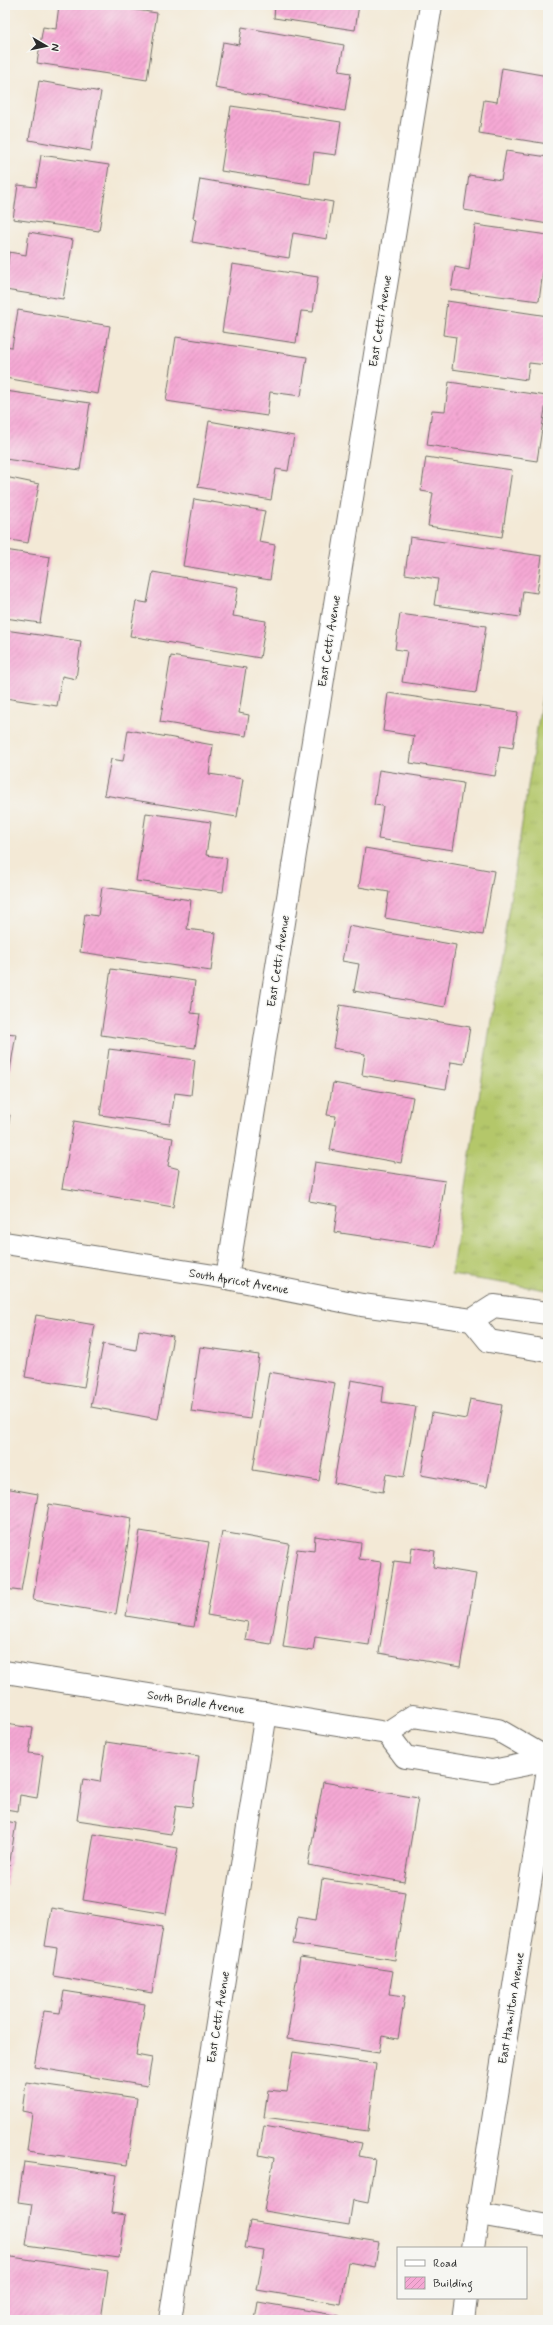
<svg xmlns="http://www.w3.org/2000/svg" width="553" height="2325" font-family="Mynerve,sans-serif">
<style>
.grass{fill:url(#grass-tufts);stroke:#70794b}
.building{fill:url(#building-hatch)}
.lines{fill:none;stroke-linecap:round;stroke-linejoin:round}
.minor-casing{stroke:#716e67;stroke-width:24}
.minor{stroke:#fff;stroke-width:22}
.labels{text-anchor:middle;stroke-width:3;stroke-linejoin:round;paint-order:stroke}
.street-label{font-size:12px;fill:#2b2b2b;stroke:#f6f6f2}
</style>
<defs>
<pattern id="grass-tufts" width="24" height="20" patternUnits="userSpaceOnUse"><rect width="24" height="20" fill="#b4c76b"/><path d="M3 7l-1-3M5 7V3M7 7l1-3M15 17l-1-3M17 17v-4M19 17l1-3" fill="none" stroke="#9bab5d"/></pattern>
<pattern id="building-hatch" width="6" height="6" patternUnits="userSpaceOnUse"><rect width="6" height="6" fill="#f5a8d4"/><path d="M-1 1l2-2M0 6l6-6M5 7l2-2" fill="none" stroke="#d291b6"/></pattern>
</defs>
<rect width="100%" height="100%" fill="#f6f6f2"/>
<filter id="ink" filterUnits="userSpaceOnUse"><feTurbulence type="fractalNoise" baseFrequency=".025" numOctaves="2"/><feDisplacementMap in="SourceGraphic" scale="8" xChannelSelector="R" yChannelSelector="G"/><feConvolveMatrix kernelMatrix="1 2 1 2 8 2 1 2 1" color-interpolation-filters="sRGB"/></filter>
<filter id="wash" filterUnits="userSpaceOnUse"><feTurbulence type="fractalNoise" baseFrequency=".012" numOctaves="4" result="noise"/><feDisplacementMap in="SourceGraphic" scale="16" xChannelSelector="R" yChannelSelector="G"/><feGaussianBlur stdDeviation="0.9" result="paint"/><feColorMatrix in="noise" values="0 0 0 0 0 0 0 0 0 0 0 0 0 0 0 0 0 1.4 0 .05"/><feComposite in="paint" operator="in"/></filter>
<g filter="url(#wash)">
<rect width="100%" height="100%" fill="#f3e9d6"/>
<path class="grass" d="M548,659V1290H547L451,1275Z"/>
<g id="blocks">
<g class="building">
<path d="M59,5H102L157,13L147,80L37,63L43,27L56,29Z"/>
<path d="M275,5H359L355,30L274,18Z"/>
<path d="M242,27L344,45L339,71L351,73L345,111L215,88L223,42L239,45Z"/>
<path d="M502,68L548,76V144L479,133L484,100L497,102Z"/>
<path d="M39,81L101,92L91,151L29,140Z"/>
<path d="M231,106L341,122L336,155L314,152L310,184L221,171Z"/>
<path d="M506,151L548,157V224L464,210L469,175L501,180Z"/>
<path d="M41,155L109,165L99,231L13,219L18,185L36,187Z"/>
<path d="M200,179L333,202L327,239L293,233L289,258L192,242L196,219L193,218Z"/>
<path d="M475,225L548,235L539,301L451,290L455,267L469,270Z"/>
<path d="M29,232L73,240L63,299L5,290L9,252L26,255Z"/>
<path d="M232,264L318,277L313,312L301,311L296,343L222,332Z"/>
<path d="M447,301L548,316L547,365L529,363L527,380L452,369L456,337L443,335Z"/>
<path d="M18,310L110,326L98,394L5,378V346L12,347Z"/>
<path d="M176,337L307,357L301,396L270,392L267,416L166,401Z"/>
<path d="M449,382L547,396L537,461L427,445L432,410L445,411Z"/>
<path d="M5,391L90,403L80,470L5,459Z"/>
<path d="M209,421L294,436L288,471L276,469L271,500L198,487Z"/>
<path d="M426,457L512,470L502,537L428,526L433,493L421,491Z"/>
<path d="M5,477L39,484L28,543L5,539Z"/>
<path d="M194,499L265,511L259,542L275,545L270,580L183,566Z"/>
<path d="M410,537L542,556L537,593L523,591L520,617L434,605L438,579L405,574Z"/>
<path d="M5,550L50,557L40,623L5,618Z"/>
<path d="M153,572L238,587L233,616L266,621L260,658L130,636L136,601L147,603Z"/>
<path d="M400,614L486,626L476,693L402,682L407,651L395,649Z"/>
<path d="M5,630L81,641L76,679L62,676L57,706L5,698Z"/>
<path d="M171,656L246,668L239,713L249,715L246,736L160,722Z"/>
<path d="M388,693L518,712L513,748L500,746L495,776L410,763L414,736L383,731Z"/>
<path d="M128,730L213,745L209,774L243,779L237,817L104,795L111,759L123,761Z"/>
<path d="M379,770L463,783L453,850L378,839L383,806L374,805Z"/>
<path d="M146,813L211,822L206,855L227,858L223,892L136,881Z"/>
<path d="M365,848L494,871L483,935L385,918L389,892L359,887Z"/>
<path d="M102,887L191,900L187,929L216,933L211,971L80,952L85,914L98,916Z"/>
<path d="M349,926L456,945L445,1007L354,991L359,964L342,961Z"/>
<path d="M111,969L195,981L191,1013L200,1014L195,1048L101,1035Z"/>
<path d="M340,1005L470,1027L464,1064L451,1062L446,1089L362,1075L365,1054L333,1048Z"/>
<path d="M5,1033L16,1034L6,1094H5Z"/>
<path d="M109,1049L195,1060L191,1095L175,1093L170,1124L100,1115Z"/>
<path d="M333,1083L413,1097L401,1163L330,1150L336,1116L327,1115Z"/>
<path d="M5,1114L10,1115L6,1140H5Z"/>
<path d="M74,1121L173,1138L168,1166L179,1169L173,1207L62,1188Z"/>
<path d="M315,1162L445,1181L435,1247L334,1232L338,1206L309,1201Z"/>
<path d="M36,1315L95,1325L84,1387L25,1377Z"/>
<path d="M139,1330L173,1336L158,1419L91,1407L103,1344L136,1350Z"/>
<path d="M200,1347L259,1355L250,1419L191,1411Z"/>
<path d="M269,1372L335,1383L319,1481L253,1470Z"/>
<path d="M351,1380L384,1386L382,1402L416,1407L404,1477L386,1474L383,1492L334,1483Z"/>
<path d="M470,1399L502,1405L487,1487L421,1475L432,1413L466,1419Z"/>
<path d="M5,1488L38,1494L21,1591L5,1589Z"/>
<path d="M49,1504L132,1518L116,1614L33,1600Z"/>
<path d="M140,1531L209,1542L194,1627L126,1616Z"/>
<path d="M222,1532L289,1544L271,1644L245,1640L248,1622L207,1615Z"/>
<path d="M315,1536L361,1543L359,1559L381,1562L369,1645L315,1637L313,1651L283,1647L297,1549L314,1551Z"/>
<path d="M412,1547L435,1551L433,1567L476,1574L460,1667L379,1653L394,1561L410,1563Z"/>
<path d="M5,1724L33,1728L29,1753L43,1755L37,1798L20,1795L18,1811L5,1809Z"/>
<path d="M106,1742L199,1756L192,1807L176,1805L171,1834L77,1820L83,1779L100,1782Z"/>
<path d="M323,1782L418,1798L404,1882L308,1865Z"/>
<path d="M5,1821L16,1823L6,1886H5Z"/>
<path d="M94,1834L178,1848L166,1914L83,1900Z"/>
<path d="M322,1879L405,1892L395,1960L293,1944L298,1917L316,1920Z"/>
<path d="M51,1908L163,1927L152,1993L53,1976L57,1948L45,1946Z"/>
<path d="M300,1957L393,1971L389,1994L405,1996L398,2039L382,2036L379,2053L287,2039Z"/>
<path d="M64,1991L145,2004L136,2055L152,2058L147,2086L34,2067L44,2011L60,2013Z"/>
<path d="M293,2052L376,2064L368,2131L264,2117L268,2090L287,2092Z"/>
<path d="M26,2082L137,2098L127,2165L27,2151L32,2113L22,2111Z"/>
<path d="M264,2126L362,2143L359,2156L375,2159L368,2203L353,2200L349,2225L264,2211L274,2158L259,2155Z"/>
<path d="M24,2162L117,2175L111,2213L125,2215L119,2258L26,2245L32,2204L18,2202Z"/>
<path d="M250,2221L379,2242L375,2267L348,2262L341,2304L257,2290L264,2251L245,2248Z"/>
<path d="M5,2256L108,2271L101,2320H5Z"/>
<path d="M258,2302L340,2316L339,2320H255Z"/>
</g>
</g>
</g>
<g filter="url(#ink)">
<use href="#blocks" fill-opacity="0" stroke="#716e67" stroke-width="1"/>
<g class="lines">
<g class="minor-casing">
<g id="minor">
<path d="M5,1243L227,1278L362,1305L472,1320L494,1306L548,1313"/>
<path d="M227,1278L431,5"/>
<path d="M472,1320L489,1341L548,1351"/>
<path d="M5,1672L387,1733L413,1716L498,1730L548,1759"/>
<path d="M387,1733L405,1757L492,1771L548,1760"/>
<path d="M479,2214L548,2226"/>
<path d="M473,2248L548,1769"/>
<path d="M170,2320L266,1713"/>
<path d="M463,2320L466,2298"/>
</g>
</g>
<use href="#minor" class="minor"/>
</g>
</g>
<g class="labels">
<g class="street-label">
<text transform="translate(380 321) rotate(-81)" y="4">East Cetti Avenue</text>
<text transform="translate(329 641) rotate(-81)" y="4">East Cetti Avenue</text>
<text transform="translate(278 961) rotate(-81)" y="4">East Cetti Avenue</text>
<text transform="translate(239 1281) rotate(10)" y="4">South Apricot Avenue</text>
<text transform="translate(196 1702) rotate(9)" y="4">South Bridle Avenue</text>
<text transform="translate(511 2008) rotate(-81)" y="4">East Hamilton Avenue</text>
<text transform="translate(218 2017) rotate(-81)" y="4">East Cetti Avenue</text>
</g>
</g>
<rect width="553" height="2325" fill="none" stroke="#f6f6f2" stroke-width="20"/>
<rect x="397" y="2247" width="130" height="52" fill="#f6f6f2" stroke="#a5a5a2"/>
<rect x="405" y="2260" width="20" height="6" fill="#ffffff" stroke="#a5a5a2"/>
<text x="433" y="2267" font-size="12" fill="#2b2b2b">Road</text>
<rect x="405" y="2277" width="20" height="12" fill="url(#building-hatch)" stroke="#a5a5a2"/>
<text x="433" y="2287" font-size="12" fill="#2b2b2b">Building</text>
<g transform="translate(46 46) rotate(99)" stroke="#f6f6f2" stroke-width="3" paint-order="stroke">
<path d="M0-3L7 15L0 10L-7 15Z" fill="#2b2b2b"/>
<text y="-6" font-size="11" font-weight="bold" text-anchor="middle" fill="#2b2b2b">N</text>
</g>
</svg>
